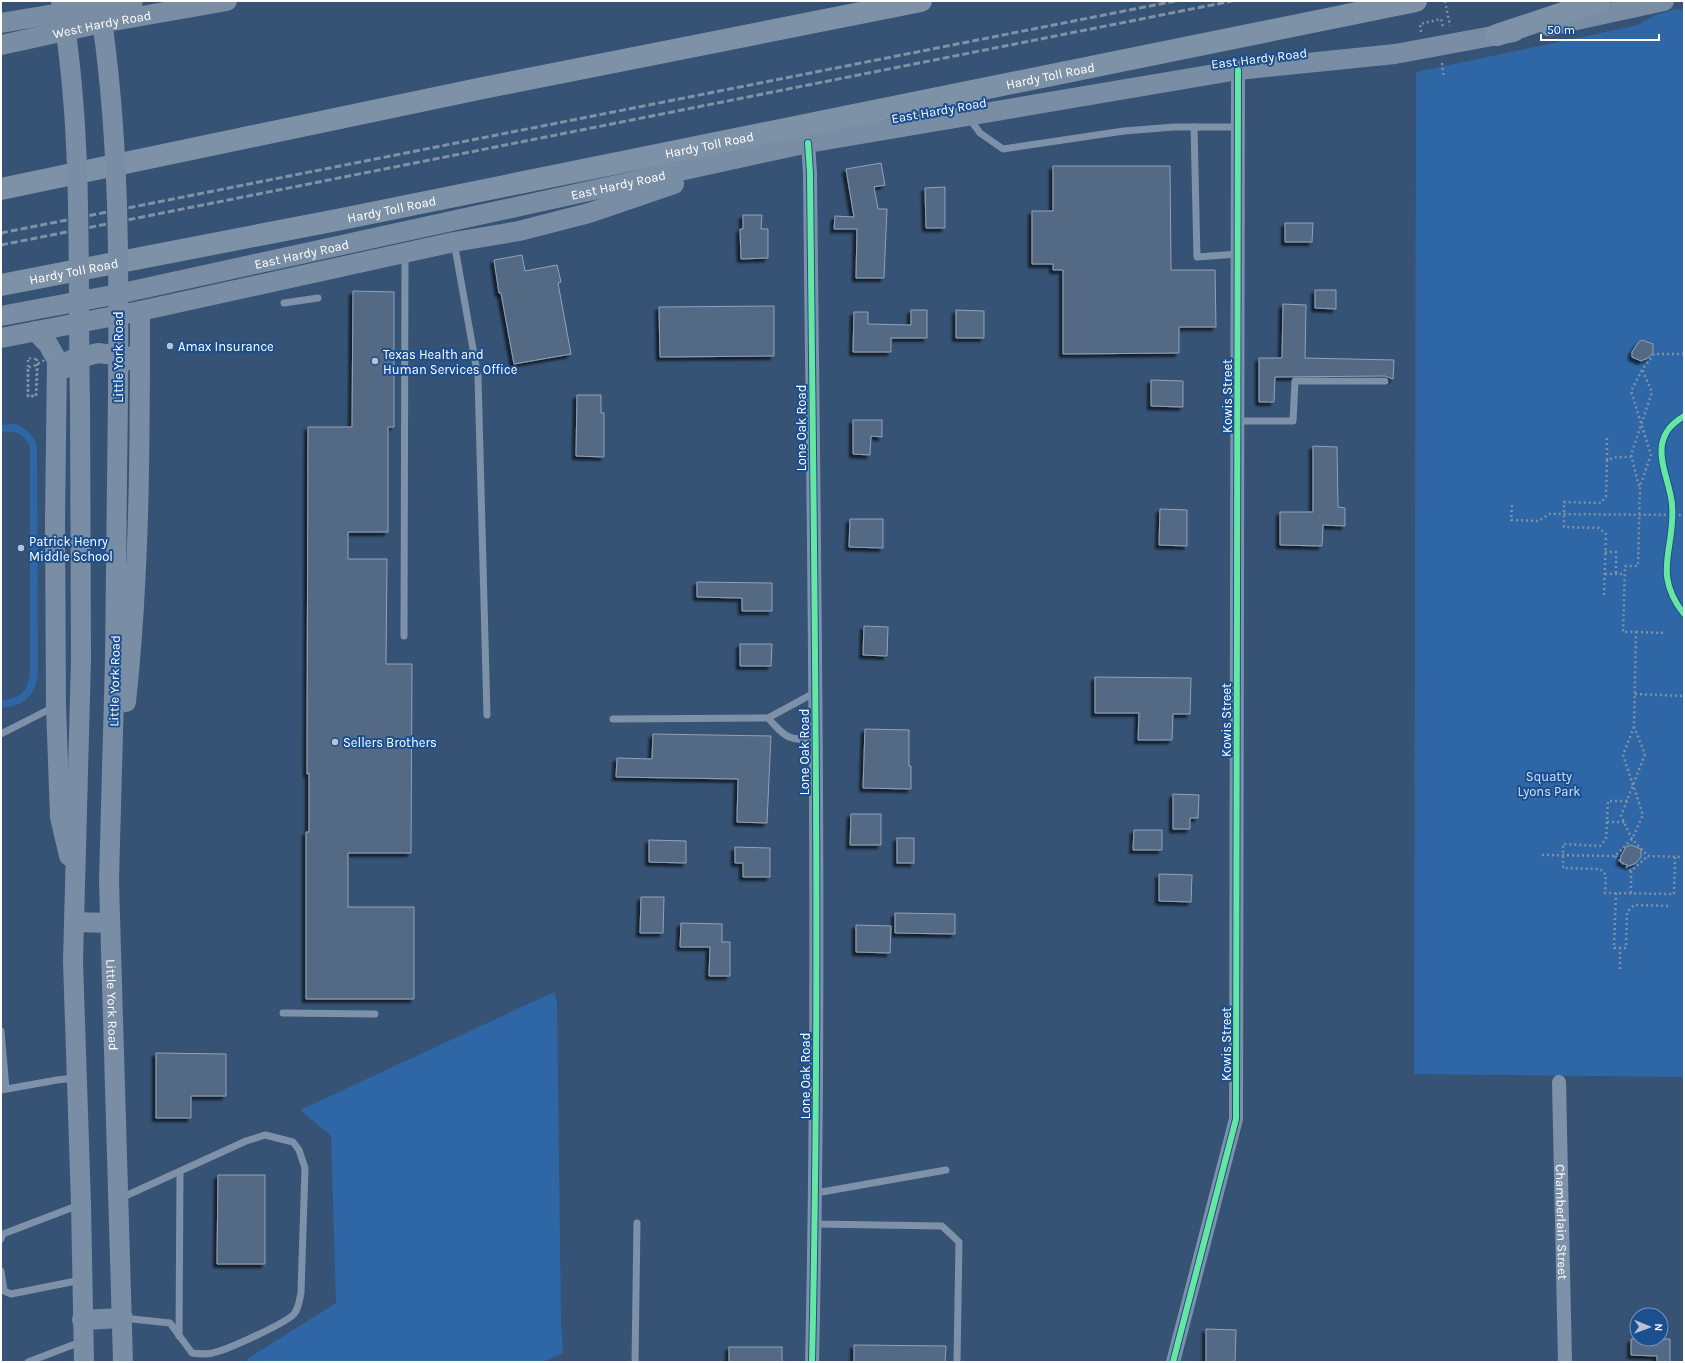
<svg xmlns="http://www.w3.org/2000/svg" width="1685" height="1363" font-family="Karla,sans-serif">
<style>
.green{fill:#2f66a5}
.building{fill:#526984;stroke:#92a2b6;filter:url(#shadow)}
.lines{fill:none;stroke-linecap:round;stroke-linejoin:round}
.path{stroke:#7d92a8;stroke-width:2.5;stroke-dasharray:2 3;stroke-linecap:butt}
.lane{stroke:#7d92a8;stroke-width:7}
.street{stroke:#7d92a8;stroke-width:14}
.secondary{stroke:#798da4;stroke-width:20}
.highway{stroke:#7e92a7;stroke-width:22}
.rail{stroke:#7e92a7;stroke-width:3;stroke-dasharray:7 3;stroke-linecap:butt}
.path-bridge{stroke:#7d92a8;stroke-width:2.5;stroke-dasharray:2 3;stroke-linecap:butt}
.secondary-bridge{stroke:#798da4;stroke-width:20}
.cycleway-casing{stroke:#1b4f8f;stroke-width:8}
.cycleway{stroke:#66e7a1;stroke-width:6}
.poi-dot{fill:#b9c2ce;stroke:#1b4f8f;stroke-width:1.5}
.labels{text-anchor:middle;stroke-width:4;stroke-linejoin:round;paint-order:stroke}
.street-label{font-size:13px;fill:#fff;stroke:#1b4f8f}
.poi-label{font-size:13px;fill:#fff;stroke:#1b4f8f;text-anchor:start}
.park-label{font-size:13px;fill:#cfe3fa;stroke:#1b4f8f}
</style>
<defs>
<filter id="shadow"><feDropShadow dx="-3.5" dy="3.5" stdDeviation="1" flood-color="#0009"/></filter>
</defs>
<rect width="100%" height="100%" fill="#365274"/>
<g class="green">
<path d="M1676,9L1684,10V1077L1414,1074L1416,72L1638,25L1653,16Z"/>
<path d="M16,424C27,429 33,435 37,446L38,675C34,698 23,706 1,708V700C19,699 27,693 30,674V448C25,433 15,431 1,432V425Z"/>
<path d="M554,992L557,1002L561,1320L563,1353L543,1362H247V1359L336,1303L331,1136L300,1110Z"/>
</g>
<g class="building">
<path d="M881,163L885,185L874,187L878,209H887L884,278H856L857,229H834L835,216L854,217L846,169Z"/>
<path d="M1053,166H1170L1171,270H1215L1216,327H1179V353L1063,354V270H1053V264H1032V211H1053Z"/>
<path d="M945,187V228H926L925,188Z"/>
<path d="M743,215H762L761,229H768V258L741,259L740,229H743Z"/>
<path d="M1285,223H1313L1312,242H1285Z"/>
<path d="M522,255L525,271L557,265L561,282L558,283L571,354L514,364L501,293H499L494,260Z"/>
<path d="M1315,290H1336V309L1315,308Z"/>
<path d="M353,291L394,292V427H388V532H348V559H387L386,664H412L411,853H348V907H414V999H306V832H309V773L307,774L308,427H352Z"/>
<path d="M1283,304L1306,305L1305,358L1394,360L1393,379L1385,376L1275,377L1274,402H1259V358H1282Z"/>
<path d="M774,306V356L660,357L659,307Z"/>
<path d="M911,310H927V338H891V352H853L854,312H868V324L911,325Z"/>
<path d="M956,310L984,311V338H956Z"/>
<path d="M1642,340L1653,344V353L1648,358L1641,361L1632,357V352L1638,343Z"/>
<path d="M1151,380L1183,381V407L1151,406Z"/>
<path d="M577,395H601V413H604V457L576,456Z"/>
<path d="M853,420H882V437L871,436L870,455L853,454Z"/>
<path d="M1313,446L1337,447L1338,507L1345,508V526L1323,525L1322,546L1280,545V512H1313Z"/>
<path d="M1160,509L1187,510V546L1159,545Z"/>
<path d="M850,519H883V548L849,547Z"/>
<path d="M697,582L772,583V611H742V598L697,597Z"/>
<path d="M864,626L888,627L887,656L863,655Z"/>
<path d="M740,644H772L771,666H740Z"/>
<path d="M1095,677L1191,678L1190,714H1173L1172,740H1138L1139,713H1095Z"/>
<path d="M865,729L909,730V766H911V789L863,788Z"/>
<path d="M653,734L771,736L767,823L737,822L738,779L616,777L617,758L652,759Z"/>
<path d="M1173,794L1199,795L1198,818H1190V829H1173Z"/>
<path d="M851,814H881V845H850Z"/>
<path d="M1134,830H1162V850H1133Z"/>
<rect x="897" y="838" width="17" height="25"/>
<path d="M649,840L686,841V863L649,862Z"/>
<path d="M1631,845L1641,849V857L1636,863L1629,866L1620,862L1621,856L1626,847Z"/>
<path d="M735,847L770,848V877H743V863H735Z"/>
<path d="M1159,874L1192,875L1191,902L1159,901Z"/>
<path d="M641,897H664L663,933H640Z"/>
<path d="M895,913L955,914V934L895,933Z"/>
<path d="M681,923L722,924V942H730V976H709L710,947H680Z"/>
<path d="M856,925L891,926L890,953L856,952Z"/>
<path d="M156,1053L226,1054V1096H191V1118H156Z"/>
<path d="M218,1175H265V1264H217Z"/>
<path d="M1206,1329L1236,1330L1235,1362H1206Z"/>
<path d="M1631,1339H1670V1362H1657V1356L1631,1355Z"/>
<path d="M854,1345L946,1346L945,1362H854Z"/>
<rect x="729" y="1347" width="53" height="15"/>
</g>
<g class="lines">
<g class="path">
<path d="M1445,1L1450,26"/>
<path d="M1421,32L1420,24L1441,19L1443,27"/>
<path d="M1442,63L1444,78"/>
<path d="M1684,354H1654L1642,370L1631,391L1651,455L1640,486L1638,566H1625L1623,632H1636L1634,727L1645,754L1621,816L1632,839L1648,856L1684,857"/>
<path d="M36,359L28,358V396H36L38,362"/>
<path d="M1607,460V435"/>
<path d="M1639,486L1631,455L1652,392L1642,370"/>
<path d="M1512,505L1511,520L1539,521L1549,514L1684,515"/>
<path d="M1605,552H1616V574"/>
<path d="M1605,574H1624"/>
<path d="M1604,595L1606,534L1599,528L1564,527V502L1601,503L1606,496L1607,460L1617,457H1631"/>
<path d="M1636,632L1665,633"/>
<path d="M1635,694L1684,696"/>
<path d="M1627,801H1608L1606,839L1600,846L1563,844V868L1600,869L1606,875L1605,893L1674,894L1675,857"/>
<path d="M1607,822H1624"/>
<path d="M1542,855L1615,856L1632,839L1643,815L1623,755L1634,727"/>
<path d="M1615,856L1631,871"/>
<path d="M1616,893L1614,948H1626L1627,912L1634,905L1671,906"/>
<path d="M1631,893V871L1648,856"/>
<path d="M1620,969V948"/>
</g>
<g class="lane">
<path d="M969,118L980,133L1003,149L1124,131L1174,127H1238"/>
<path d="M1194,127L1197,257L1238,254"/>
<path d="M454,242L478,377L487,715"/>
<path d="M284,303L318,298"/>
<path d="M1238,421H1293L1295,381H1385"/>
<path d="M404,636L405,254"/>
<path d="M768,718C786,738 788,740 815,740"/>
<path d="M613,719L768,718L814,693"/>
<path d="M1,734L54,707"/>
<path d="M283,1013L375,1014"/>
<path d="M1,1031L6,1089"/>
<path d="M1,1090L57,1080L75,1078"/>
<path d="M816,1193L946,1170"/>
<path d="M121,1198L246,1141L265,1135L293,1142L299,1150L305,1168L301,1293C299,1301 299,1308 294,1314C286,1323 229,1349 216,1352C208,1355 200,1354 192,1353L170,1323L123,1318"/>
<path d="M815,1224L942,1226L959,1242L957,1362"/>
<path d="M1,1239L3,1234L79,1205"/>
<path d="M1,1271L4,1291L11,1294L81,1280"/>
<path d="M179,1336L180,1172"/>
<path d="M28,1362L83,1341"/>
<path d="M635,1362L637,1223"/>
</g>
<g class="street">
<path d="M808,143L810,173C814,569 821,966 812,1362"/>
<path id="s1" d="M1559,1082L1565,1362"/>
<path d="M1173,1362L1236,1119L1238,70"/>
</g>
<g class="secondary">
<path d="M1,23L133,1"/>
<path d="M1549,26L1664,1"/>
<path id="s2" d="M1,45L102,23L227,1"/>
<path id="s3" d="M1,316L118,294L808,143L1238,70L1395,54L1514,32"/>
<path d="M35,331L48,344L57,360L55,521L56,706L60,817L69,856"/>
<path d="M1,338L140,311L454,242L519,231L589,213L674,184"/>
<path d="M66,368L71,360L98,353L130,357L133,361"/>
<path id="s4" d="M118,395L115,659L109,881L123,1362"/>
<path d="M80,402L81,659L73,961L81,1204L84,1362"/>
<path d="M126,702C140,572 140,441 140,311"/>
<path d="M74,922L110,923"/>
<path d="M82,1320L123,1318"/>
</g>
<g class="highway">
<path d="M1497,35L1599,1"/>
<path d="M1,189L483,88L921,1"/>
<path id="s5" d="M1,285L337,220L1416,1"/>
</g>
<g class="rail">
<path d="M1,233L1175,1"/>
<path d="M1,245L1232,1"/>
</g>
<path class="path-bridge" d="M37,359L36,396H28V367H32L63,350"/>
<g class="secondary-bridge">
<path d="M61,1C84,133 77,268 80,402"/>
<path d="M99,1C120,131 119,263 118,395"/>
</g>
<g class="cycleway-casing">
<g id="cycleway">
<path d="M808,143L810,173C814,569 821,966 812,1362"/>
<path d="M1684,416C1673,423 1665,430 1662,444C1659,464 1670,484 1672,504C1676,549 1651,572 1684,614"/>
<path d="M1173,1362L1236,1119L1238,70"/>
</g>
</g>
<use href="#cycleway" class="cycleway"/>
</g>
<g class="poi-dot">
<circle cx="170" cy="346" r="4"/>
<circle cx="375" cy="361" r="4"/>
<circle cx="21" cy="548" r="4"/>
<circle cx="335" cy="742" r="4"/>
</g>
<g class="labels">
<g class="street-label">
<text dy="5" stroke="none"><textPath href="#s2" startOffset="103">West Hardy Road</textPath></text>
<text transform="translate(1259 58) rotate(-7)" y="5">East Hardy Road</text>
<text dy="5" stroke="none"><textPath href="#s5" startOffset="1070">Hardy Toll Road</textPath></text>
<text transform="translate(939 110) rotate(-10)" y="5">East Hardy Road</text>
<text dy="5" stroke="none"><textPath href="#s5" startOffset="722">Hardy Toll Road</textPath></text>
<text dy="5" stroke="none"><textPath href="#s3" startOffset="631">East Hardy Road</textPath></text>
<text dy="5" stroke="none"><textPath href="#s5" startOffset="398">Hardy Toll Road</textPath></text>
<text dy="5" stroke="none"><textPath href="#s3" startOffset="307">East Hardy Road</textPath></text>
<text dy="5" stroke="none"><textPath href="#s5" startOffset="74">Hardy Toll Road</textPath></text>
<text transform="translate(118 357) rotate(-90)" y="5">Little York Road</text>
<text transform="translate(1227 396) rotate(-90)" y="5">Kowis Street</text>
<text transform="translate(801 428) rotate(-90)" y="5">Lone Oak Road</text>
<text transform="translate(114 681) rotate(-89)" y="5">Little York Road</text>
<text transform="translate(1226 720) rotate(-90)" y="5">Kowis Street</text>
<text transform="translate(804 752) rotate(-90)" y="5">Lone Oak Road</text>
<text dy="5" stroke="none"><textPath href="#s4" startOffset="610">Little York Road</textPath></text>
<text transform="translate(1226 1044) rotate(-90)" y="5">Kowis Street</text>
<text transform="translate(805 1076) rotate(-90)" y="5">Lone Oak Road</text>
<text dy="5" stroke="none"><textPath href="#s1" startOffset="140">Chamberlain Street</textPath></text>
</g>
<g class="poi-label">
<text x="178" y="351">Amax Insurance</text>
<text x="383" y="359">Texas Health and<tspan x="383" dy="15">Human Services Office</tspan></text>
<text x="29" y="546">Patrick Henry<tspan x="29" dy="15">Middle School</tspan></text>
<text x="343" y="747">Sellers Brothers</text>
</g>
<g class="park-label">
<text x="1549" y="781">Squatty<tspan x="1549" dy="15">Lyons Park</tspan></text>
</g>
</g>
<rect width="1685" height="1363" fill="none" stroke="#ffffff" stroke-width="4"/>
<g transform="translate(1649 1327) rotate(91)"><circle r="19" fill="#1b4f8f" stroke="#7695bc"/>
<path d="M0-3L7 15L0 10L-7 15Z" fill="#b9c2ce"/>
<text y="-6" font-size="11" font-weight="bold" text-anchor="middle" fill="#ffffff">N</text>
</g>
<path d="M1541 34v6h118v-6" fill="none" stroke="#ffffff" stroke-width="2"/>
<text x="1547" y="34" font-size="12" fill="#ffffff" stroke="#1b4f8f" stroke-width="3" paint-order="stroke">50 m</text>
</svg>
